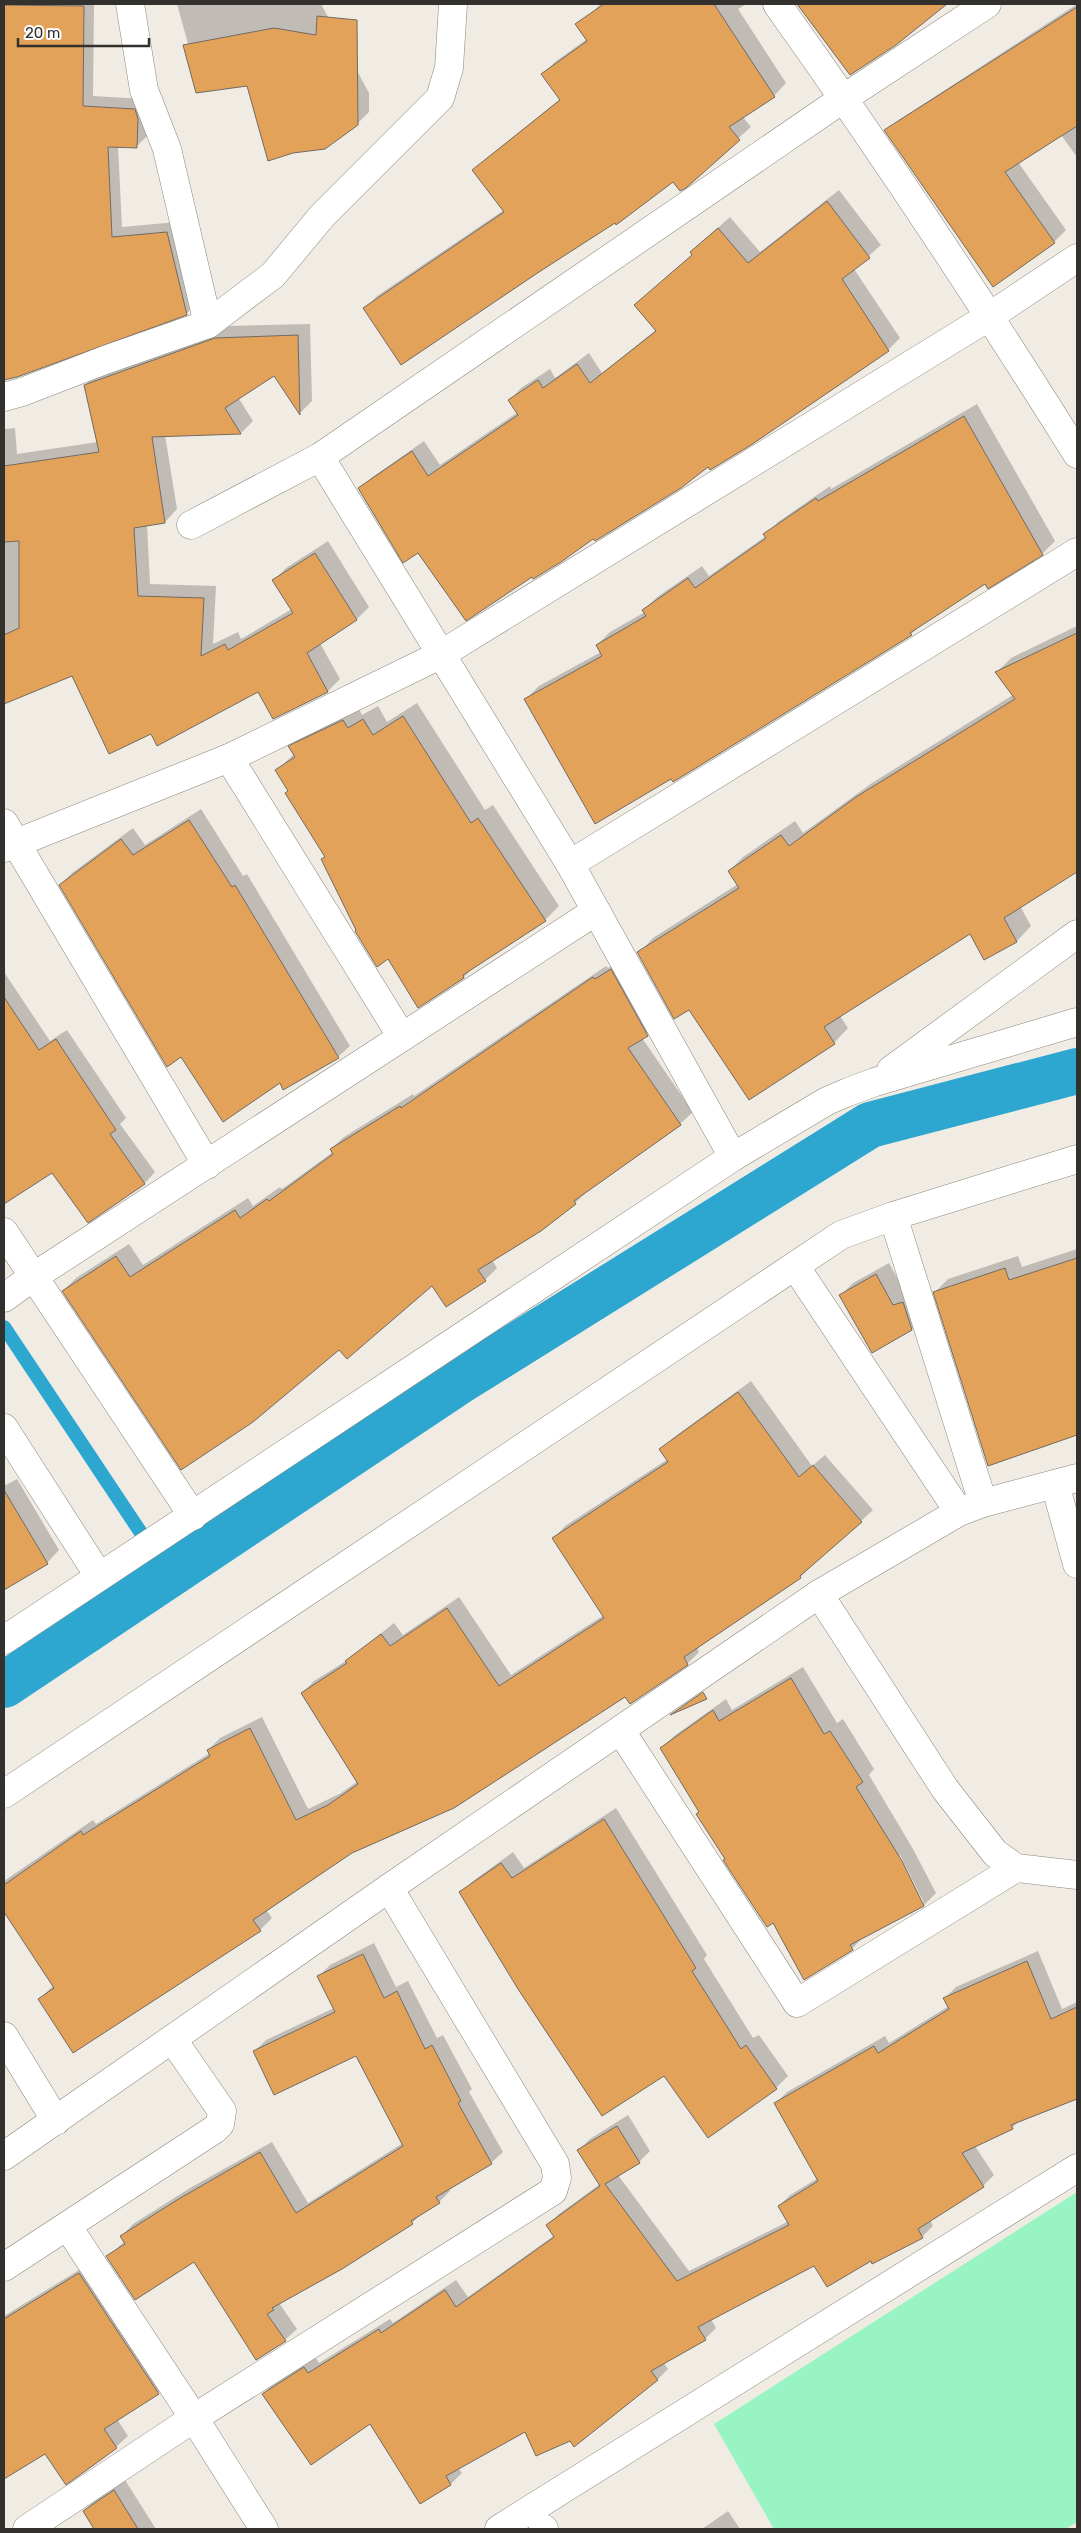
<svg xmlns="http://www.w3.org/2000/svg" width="1081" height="2533" font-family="Rubik,sans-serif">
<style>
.park{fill:#99f4c3}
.shadow{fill:#0003;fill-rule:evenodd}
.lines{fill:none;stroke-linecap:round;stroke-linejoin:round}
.stream{stroke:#2da7d0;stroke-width:14}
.canal{stroke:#2da7d0;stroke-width:46}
.building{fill:#e3a259;stroke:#716a63}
.minor-casing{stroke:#8b867d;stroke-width:29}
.minor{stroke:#fff;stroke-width:28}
</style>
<rect width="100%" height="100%" fill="#f1ece3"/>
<path class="park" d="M1077,2192V2522L1066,2529H774L714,2424Z"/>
<g class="shadow">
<path d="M4,4H94L93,96L145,99L149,107L147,136L136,147L118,146L122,227L177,222L197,303L186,314L4,378Z"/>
<path d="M177,4H321L369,93V112L357,124L248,85L188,44Z"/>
<path d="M601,4H746L738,9L786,83L774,96L743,117L751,127L680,189L673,180L615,221L365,308L377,296L504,210L473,170L560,99L543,74L555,62L587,39L577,25Z"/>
<path d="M799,4H945L895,44L850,74Z"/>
<path d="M1077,4V157L1061,135L1018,162L1066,230L1054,242L887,132L899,120Z"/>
<path d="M839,190L881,245L854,269L900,338L888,350L750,444L708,466L532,576L419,551L360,489L371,478L424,441L440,465L518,412L510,400L521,388L550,369L555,378L589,353L602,373L656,330L635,305L693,254L703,241L730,217L760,252Z"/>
<path d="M310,324L312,401L300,413L274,374L238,397L253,421L241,433L165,435L177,509L165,522L147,524L150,584L216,586L213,644L238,632L241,639L292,609L274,580L286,568L328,541L369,607L357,619L320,643L340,679L328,691L258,690L151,732L73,674L8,701L4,689V429L15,428L17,454L98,442L85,385L98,373L228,326Z"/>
<path d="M977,404L1055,541L1042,554L985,583L922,623L911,634L526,699L539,686L601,652L597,645L610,632L645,612L644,610L657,597L702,566L709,576L766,536L778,522L830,486L831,489Z"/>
<path d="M1077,626V870L1020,906L1031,926L1017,941L984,958L970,932L840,1016L848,1028L834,1043L690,1008L639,953L653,938L738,884L729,871L743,857L795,821L803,833L872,783L1013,695L997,672L1011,658Z"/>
<path d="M417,703L485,810L493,805L559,906L545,920L476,965L464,977L419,1006L388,957L358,930L323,859L326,855L277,770L294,754L290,747L304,733L358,706L362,715L378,706L387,722Z"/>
<path d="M201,809L243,876L247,874L350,1046L338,1057L280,1081L60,885L72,873L133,828L145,845Z"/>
<path d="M624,958L660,1022L642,1038L693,1112L680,1124L588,1190L575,1203L492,1260L497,1268L485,1280L432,1285L339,1349L63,1291L76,1278L129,1244L143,1265L248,1198L253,1206L280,1187L282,1189L333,1152L331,1149L344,1137L413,1094L414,1096L606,966L608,968Z"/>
<path d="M4,972L50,1041L67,1030L126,1118L120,1124L155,1172L145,1183L88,1221L52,1171L4,1203Z"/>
<path d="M1077,1249V1424L1074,1425L935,1292L948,1279L1018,1256L1022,1267Z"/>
<path d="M889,1263L906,1294L924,1317L912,1329L841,1295L853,1283Z"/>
<path d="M751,1381L812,1466L825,1455L873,1510L800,1577L697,1647L699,1652L687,1664L625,1695L352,1852L267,1911L272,1918L260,1930L39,1999L54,1985L4,1910V1881L93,1820L96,1824L210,1753L208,1750L220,1738L262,1717L308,1809L341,1793L358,1781L302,1693L314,1681L349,1659L394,1623L403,1635L459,1597L511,1675L604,1615L554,1538L565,1526L668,1459L661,1450L673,1438Z"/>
<path d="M17,1479L59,1550L47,1563L4,1589V1482L6,1485Z"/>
<path d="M803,1667L837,1723L843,1719L874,1769L869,1775L913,1849L936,1893L924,1905L864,1936L852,1949L773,1922L726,1859L662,1748L674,1736L726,1699L732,1710ZM900,1855L924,1903H921L898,1856Z"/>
<path d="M616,1808L707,1955L704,1959L753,2038L759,2035L788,2076L776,2088L665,2074L461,1893L473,1881L513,1852L524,1868Z"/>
<path d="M374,1943L396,1987L408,1981L437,2038L443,2035L472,2089L469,2092L503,2152L491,2163L449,2188L450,2191L439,2202L423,2212L412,2223L279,2303L297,2329L285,2340L195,2260L108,2256L125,2241L122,2236L133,2224L190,2188L272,2142L308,2203L403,2143L357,2055L255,2051L266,2040L334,2008L319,1976L330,1965Z"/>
<path d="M1038,1951L1062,2009L1077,2002V2097L1020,2120L1012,2128L975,2146L994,2175L983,2186L930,2220L933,2226L922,2237L871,2259L815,2264L711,2319L716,2328L705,2339L663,2362L668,2369L657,2380L525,2430L458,2468L462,2473L451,2484L371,2422L263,2394L274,2383L315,2357L319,2363L390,2319L393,2323L456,2280L468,2297L555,2235L548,2225L559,2214L600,2184L579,2150L590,2139L628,2115L650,2151L639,2162L618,2175L689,2271L789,2221L779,2206L790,2195L818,2178L776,2103L787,2092L885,2036L889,2043L949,2006L945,1998L956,1987Z"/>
<path d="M92,2262L169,2382L158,2393L117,2419L128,2436L116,2447L46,2452L4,2478V2316Z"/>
<path d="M125,2480L156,2529H96L84,2511L95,2500Z"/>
<path d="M728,2511L740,2529H702Z"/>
</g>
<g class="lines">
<path class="stream" d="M4,1327L169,1575"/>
<path class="canal" d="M4,1685L458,1382L870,1125L1077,1071"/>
</g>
<g class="building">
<path d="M604,4H714L775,97L729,127L740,140L686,188L680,191L673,182L616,225L615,223L539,272L401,365L363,308L504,212L472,170L560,100L541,74L587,41L575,24Z"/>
<path d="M797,4H947L896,45L850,75Z"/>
<path d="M4,5L84,6L83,106L135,109L138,119L137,148L108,147L112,237L167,232L187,315L17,377L4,380Z"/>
<path d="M1077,7V126L1005,172L1055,243L993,287L884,130Z"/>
<path d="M317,16L357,20L358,125L325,149L293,153L268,161L247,86L196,93L183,45L274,28L316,35Z"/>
<path d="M827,201L870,258L842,279L889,351L751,445L710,470L708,467L681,488L595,541L593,539L561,562L533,579L532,577L466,621L418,553L403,563L358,488L412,451L428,476L518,415L508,400L538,380L543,388L577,364L590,383L656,331L634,305L692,255L690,252L718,228L748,263Z"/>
<path d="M298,335L300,415L274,376L225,408L241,434L152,437L165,523L134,528L138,596L204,598L201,656L225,644L228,650L293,613L272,580L315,553L357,620L307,653L328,692L273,719L258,692L157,746L151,734L109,754L72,676L4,704V635L19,628V541L4,542V466L99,452L84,385L215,338Z"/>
<path d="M964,416L1043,555L988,589L985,584L910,633L912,635L673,782L671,779L595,824L524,699L602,656L596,645L646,616L642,610L688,578L695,588L766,538L763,534L816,498L818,501Z"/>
<path d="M1077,633V872L1004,918L1017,942L984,960L970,934L824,1027L835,1044L749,1100L689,1010L674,1019L637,952L739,888L728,871L781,835L789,846L856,797L1015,699L995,672Z"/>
<path d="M403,716L471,823L478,818L546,921L463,975L464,978L418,1008L388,959L377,967L355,931L356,930L321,859L325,857L285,793L288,791L275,770L295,757L288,746L343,720L348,728L363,719L373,735Z"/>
<path d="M189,820L232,887L235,885L339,1058L283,1090L280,1083L223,1122L181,1057L167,1067L59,885L121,839L133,855Z"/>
<path d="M611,969L648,1036L628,1048L681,1125L574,1201L576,1204L541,1231L478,1270L486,1281L446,1307L432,1286L347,1359L339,1350L253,1422L181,1470L62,1291L116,1256L130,1277L235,1210L240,1218L267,1199L269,1201L333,1154L330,1149L400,1106L401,1108L593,977L595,979Z"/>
<path d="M4,997L39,1050L56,1039L116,1130L110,1134L145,1184L88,1223L52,1173L4,1204Z"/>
<path d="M1077,1258V1435L988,1466L933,1292L1005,1268L1009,1280Z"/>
<path d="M876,1274L893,1305L903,1302L912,1330L872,1353L839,1295Z"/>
<path d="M738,1392L799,1477L813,1465L862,1522L800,1576L801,1578L684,1657L688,1665L630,1704L625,1697L454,1808L352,1853L253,1920L261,1931L73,2053L38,1999L54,1988L4,1912V1885L81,1831L83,1835L210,1756L207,1750L250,1728L296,1820L328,1805L358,1784L301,1693L347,1663L345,1661L381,1634L390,1646L447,1608L499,1686L604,1618L552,1538L668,1462L659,1449Z"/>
<path d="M4,1490L48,1564L4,1590Z"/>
<path d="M791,1678L824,1734L830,1731L863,1782L856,1787L902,1861L924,1906L850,1945L853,1950L804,1980L773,1923L767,1927L723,1860L725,1859L696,1814L699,1812L660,1748L713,1710L719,1721Z"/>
<path d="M703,1692L707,1699L670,1715Z"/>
<path d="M604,1819L696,1968L692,1971L741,2049L746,2045L777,2089L708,2138L664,2076L602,2116L518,1989L459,1892L501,1863L512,1878Z"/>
<path d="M363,1954L384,1998L397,1991L425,2049L432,2045L461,2101L458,2103L492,2164L436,2197L440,2203L411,2221L413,2224L342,2269L272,2308L274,2310L267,2314L286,2341L256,2360L194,2262L135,2300L106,2256L125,2244L120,2236L177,2200L260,2152L296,2213L403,2146L356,2056L274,2095L253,2051L335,2012L317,1976Z"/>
<path d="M1027,1961L1051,2019L1077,2007V2099L1011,2125L1013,2129L962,2153L984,2187L918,2229L923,2238L872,2264L871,2261L827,2287L814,2266L698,2327L706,2340L651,2371L658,2380L574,2447L570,2441L536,2456L525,2432L446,2476L451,2485L420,2504L370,2424L311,2465L262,2394L304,2367L308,2373L379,2329L381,2333L445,2290L456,2307L554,2237L546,2225L600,2186L577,2150L617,2126L640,2163L605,2184L677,2281L789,2225L778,2206L818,2181L774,2103L874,2046L878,2053L949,2009L943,1998Z"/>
<path d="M79,2273L159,2394L104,2429L117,2448L66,2485L45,2454L4,2479V2319Z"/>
<path d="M114,2490L138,2529H94L83,2511Z"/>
</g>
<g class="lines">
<g class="minor-casing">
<g id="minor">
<path d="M130,4L144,90L167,149L208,324"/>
<path d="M777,4C882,151 981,301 1077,454"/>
<path d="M4,397L22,392L105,360L208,324L273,275L322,216L440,98L449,68L453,4"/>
<path d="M320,457L570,864L733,1157"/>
<path d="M191,525L320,457L844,98L987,4"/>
<path d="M229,758L402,1037"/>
<path d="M4,823L207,1165"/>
<path d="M4,848L229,758L440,655L990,316L1077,258"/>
<path d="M570,864L1077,552"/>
<path d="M891,1070L1077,934"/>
<path d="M893,1216L983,1503"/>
<path d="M4,1232L193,1516"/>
<path d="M795,1266L959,1512"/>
<path d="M4,1298L33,1277L596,911"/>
<path d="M4,1428L99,1576"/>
<path d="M1055,1484L1077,1564"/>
<path d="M819,1594L945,1789L995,1853L1016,1868L1077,1875"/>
<path d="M4,1640L733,1157L827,1101L848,1092L875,1082L1077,1022"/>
<path d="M621,1731L797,2003L1016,1868"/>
<path d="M4,1794L841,1235L893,1216L1077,1159"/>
<path d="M4,2036L56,2121"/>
<path d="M4,2156L389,1888L819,1594L959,1512L983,1503L1077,1478"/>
<path d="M68,2227L194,2418L264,2529"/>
<path d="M4,2267L215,2129L220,2124L222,2111L173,2040"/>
<path d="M543,2528L544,2529"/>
<path d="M27,2529L194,2418L553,2191L557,2178L555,2164L389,1888"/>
<path d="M499,2529L1077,2168"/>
</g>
</g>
<use href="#minor" class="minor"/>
</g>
<rect width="1081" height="2533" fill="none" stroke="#33312e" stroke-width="10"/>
<path d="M18 38v8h131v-8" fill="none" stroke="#33312e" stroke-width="2.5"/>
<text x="25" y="38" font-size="15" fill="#33312e" stroke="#ffffff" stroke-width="4" paint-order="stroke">20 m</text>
</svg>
